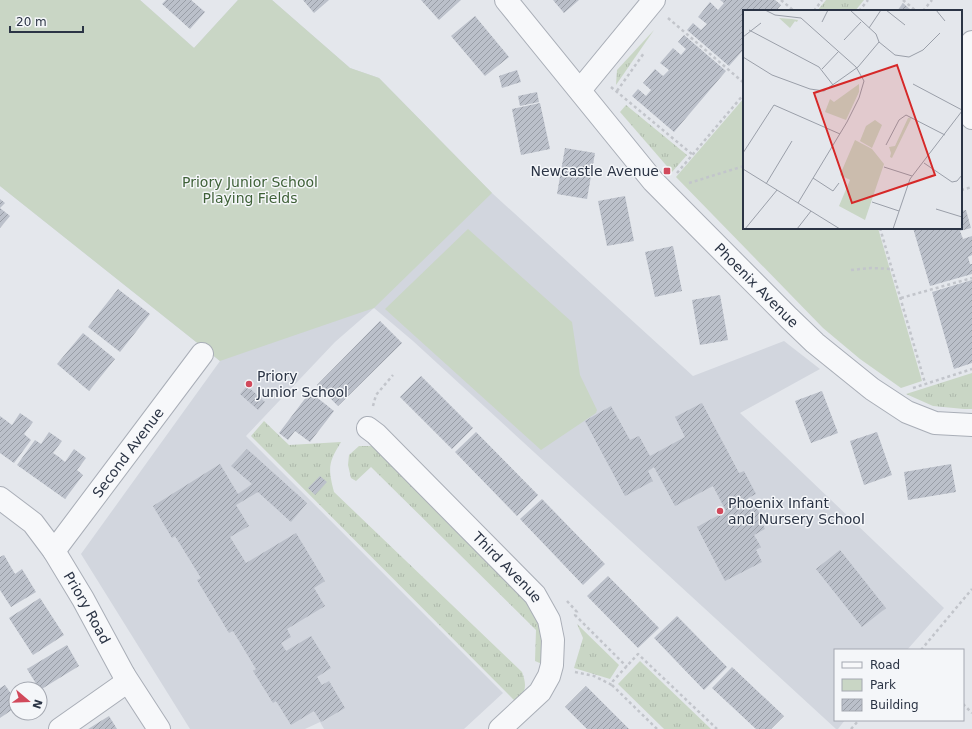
<svg xmlns="http://www.w3.org/2000/svg" width="972" height="729" font-family="'DejaVu Sans',sans-serif">
<style>
.built{fill:#d2d6de}
.grass{fill:url(#grass-tufts)}
.park{fill:#c9d6c5}
.building{fill:url(#building-hatch)}
.lines{fill:none;stroke-linecap:round;stroke-linejoin:round}
.street-casing{stroke:#a9aeb7;stroke-width:24}
.path{stroke:#c2c5cb;stroke-width:2.5;stroke-dasharray:3 3;stroke-linecap:butt}
.street{stroke:#f7f8fa;stroke-width:22}
.poi-dot{fill:#d1495b;stroke:#f4f6f9;stroke-width:1.5}
.labels{text-anchor:middle;stroke-width:3;stroke-linejoin:round;paint-order:stroke}
.poi-label{font-size:14px;fill:#2b3445;stroke:#f4f6f9;text-anchor:start}
.park-label{font-size:14px;fill:#3f6138;stroke:#f4f6f9}
.street-label{font-size:14px;fill:#2b3445;stroke:#f4f6f9}
.inset-road{fill:none;stroke:#9a9fa9;stroke-width:1}
.view{fill:#d62828;fill-opacity:0.15;stroke:#d62828;stroke-width:2}
.inset-edge{fill:none;stroke:#2b3445;stroke-width:2}
</style>
<defs>
<pattern id="grass-tufts" width="24" height="20" patternUnits="userSpaceOnUse"><rect width="24" height="20" fill="#c9d6c5"/><path d="M3 7l-1-3M5 7V3M7 7l1-3M15 17l-1-3M17 17v-4M19 17l1-3" fill="none" stroke="#adb8ab"/></pattern>
<pattern id="building-hatch" width="6" height="6" patternUnits="userSpaceOnUse"><rect width="6" height="6" fill="#bbc0ca"/><path d="M-1 1l2-2M0 6l6-6M5 7l2-2" fill="none" stroke="#989da6"/></pattern>
</defs>
<rect width="100%" height="100%" fill="#e4e7ec"/>
<path class="built" d="M0,0H140L194,48L238,0H272L350,68L379,78L492,193L693,376L784,341L820,369L740,413L944,608L907,650H835V720H845L838,729H836L413,341L374,308L335,342L246,436L503,693L464,729H324L320,722L305,729H190L81,554L220,361L0,186Z"/>
<g class="grass">
<path d="M826,0H864L855,11H817Z"/>
<path d="M654,30L616,85L617,70Z"/>
<path d="M626,105L687,155L672,172L620,112Z"/>
<path d="M972,373V409H964L933,406L906,394Z"/>
<path d="M264,421L289,445L341,442C328,463 328,468 334,492L522,672C527,685 526,692 517,703L251,436Z"/>
<path d="M359,446H371L380,449L533,609L544,630L542,664L535,661L536,630L371,467L356,481L351,478L348,465L349,455Z"/>
<path d="M577,624L619,665L610,679L574,668L583,638Z"/>
<path d="M640,661L711,729H664L618,684Z"/>
</g>
<g class="park">
<path d="M0,0H140L194,48L238,0H272L350,68L379,78L492,193L374,308L220,361L0,186Z"/>
<path d="M744,98V228H878L922,381L901,388L860,359L823,328L676,177Z"/>
<path d="M468,229L572,322L580,375L597,410L596,413L541,450L385,309Z"/>
</g>
<g class="building">
<path d="M166,0H191L205,12L190,29L162,4Z"/>
<path d="M303,0H329L314,13Z"/>
<path d="M421,0H461L439,20Z"/>
<path d="M553,0H579L564,13Z"/>
<path d="M720,0H775L781,5L776,11H744V49L729,66L687,30L693,23L701,30L707,24L698,17L710,2L718,10L724,3Z"/>
<path d="M903,3L912,11H897Z"/>
<path d="M475,16L509,57L485,76L451,36Z"/>
<path d="M684,35L726,71L674,132L632,96L638,89L646,96L651,90L643,83L655,69L663,76L669,70L660,63L673,48L681,55L686,49L678,42Z"/>
<path d="M517,70L521,82L502,88L499,76Z"/>
<path d="M537,92L539,102L520,106L518,96Z"/>
<path d="M540,103L550,149L521,155L512,109Z"/>
<path d="M565,148L595,153L587,199L557,194Z"/>
<path d="M625,196L634,241L607,246L598,201Z"/>
<path d="M0,199L5,203L0,208L10,216L0,228Z"/>
<path d="M966,210L971,228L960,231L963,239L972,236V255L968,257L970,264H972V274L930,286L913,228H961V211Z"/>
<path d="M673,246L682,291L655,297L645,252Z"/>
<path d="M972,280V363L954,369L932,292Z"/>
<path d="M118,289L150,314L120,352L88,327Z"/>
<path d="M720,295L728,340L700,345L692,300Z"/>
<path d="M380,321L402,343L338,406L317,385Z"/>
<path d="M83,333L115,359L89,391L57,364Z"/>
<path d="M421,376L473,428L452,449L400,397Z"/>
<path d="M247,386L265,402L258,410L240,394Z"/>
<path d="M822,391L838,433L811,443L795,401Z"/>
<path d="M310,392L334,411L310,442L295,431L288,440L279,433Z"/>
<path d="M702,403L739,473L744,471L756,494L748,498L752,506L755,505L760,514L758,515L765,529L754,535L761,547L756,550L762,562L725,581L697,527L726,511L713,486L675,506L654,467L648,471L653,481L625,496L585,421L611,406L630,440L639,436L650,456L685,437L675,417Z"/>
<path d="M20,413L33,422L24,434L31,440L14,463L0,453V416L12,425Z"/>
<path d="M49,432L62,441L53,453L59,457L65,462L74,449L86,458L77,470L83,475L65,499L17,465L35,440L41,444Z"/>
<path d="M476,432L538,495L517,516L455,452Z"/>
<path d="M877,432L892,475L864,485L850,441Z"/>
<path d="M247,449L307,503L291,522L258,492L236,505L249,526L230,537L246,563L296,533L325,581L314,588L325,606L287,629L291,637L281,643L286,651L311,636L331,668L317,677L322,685L329,681L345,708L321,722L314,711L291,725L276,701L273,703L253,671L256,669L233,631L229,633L197,580L201,578L175,536L172,538L153,506L220,464L238,494L252,484L231,466Z"/>
<path d="M951,464L956,492L908,500L904,472Z"/>
<path d="M320,476L327,482L315,495L308,488Z"/>
<path d="M542,499L605,564L583,585L520,519Z"/>
<path d="M840,550L886,608L862,627L816,569Z"/>
<path d="M4,555L15,574L22,569L36,592L11,607L0,590V557Z"/>
<path d="M608,576L659,628L638,648L587,596Z"/>
<path d="M40,598L64,635L33,655L9,618Z"/>
<path d="M677,616L727,667L704,690L654,638Z"/>
<path d="M67,645L79,666L40,690L27,669Z"/>
<path d="M732,667L784,716L771,729H756L712,688Z"/>
<path d="M5,685L16,701V707L0,718V688Z"/>
<path d="M586,686L629,729H587L565,707Z"/>
<path d="M109,716L117,729H88Z"/>
</g>
<g class="lines">
<g class="street-casing">
<g id="street">
<path id="s1" d="M506,0L653,181L789,318L815,343L872,389L907,412L935,423L972,425"/>
<path d="M972,42C959,65 965,94 972,118"/>
<path d="M580,90L654,0"/>
<path id="s2" d="M368,428L376,434L535,595L549,620L553,640L552,665L549,676L540,692L500,729"/>
<path id="s3" d="M0,498L33,523L54,551L83,599L124,675L159,729"/>
<path id="s4" d="M54,551L202,354"/>
<path d="M60,729L124,684V675"/>
</g>
</g>
<g class="path">
<path d="M781,0L794,11"/>
<path d="M903,0L916,11"/>
<path d="M814,11L822,0"/>
<path d="M859,11L868,0"/>
<path d="M923,11L932,0"/>
<path d="M668,18L744,83"/>
<path d="M611,87L693,155"/>
<path d="M617,91L644,53"/>
<path d="M677,173L744,94"/>
<path d="M689,183L744,166"/>
<path d="M961,190L972,187"/>
<path d="M880,228L925,383"/>
<path d="M851,270L871,268L892,269"/>
<path d="M901,298L972,278"/>
<path d="M913,388L972,369"/>
<path d="M373,406L376,395L393,375"/>
<path d="M567,601L577,612L575,615L627,667"/>
<path d="M921,650L972,589"/>
<path d="M575,672L594,676L612,685"/>
<path d="M963,704L972,713"/>
<path d="M657,729L612,685L613,681L638,654L717,729"/>
<path d="M851,729L859,720"/>
</g>
<use href="#street" class="street"/>
</g>
<g class="poi-dot">
<rect x="663" y="167" width="8" height="8" rx="2"/>
<circle cx="249" cy="384" r="4"/>
<circle cx="720" cy="511" r="4"/>
</g>
<g class="labels">
<g class="poi-label">
<text x="659" y="176" text-anchor="end">Newcastle Avenue</text>
<text x="257" y="381">Priory<tspan x="257" dy="16">Junior School</tspan></text>
<text x="728" y="508">Phoenix Infant<tspan x="728" dy="16">and Nursery School</tspan></text>
</g>
<g class="park-label">
<text x="250" y="187">Priory Junior School<tspan x="250" dy="16">Playing Fields</tspan></text>
</g>
<g class="street-label">
<text dy="5" stroke="none"><textPath href="#s1" startOffset="380">Phoenix Avenue</textPath></text>
<text dy="5" stroke="none"><textPath href="#s4" startOffset="123">Second Avenue</textPath></text>
<text dy="5" stroke="none"><textPath href="#s2" startOffset="197">Third Avenue</textPath></text>
<text dy="5" stroke="none"><textPath href="#s3" startOffset="142">Priory Road</textPath></text>
</g>
</g>
<g transform="translate(743 10)">
<rect width="219" height="219" fill="#e4e7ec"/>
<path d="M36,8L49,9L55,10L54,12L49,10L52,11L47,18ZM169,107L149,148L147,147L148,143L146,137L152,136L165,108Z" fill="#c9d6c5"/>
<path d="M116,74V82L103,110L82,102L87,89L91,92ZM132,110L139,115L129,138L117,131L123,116ZM112,130L129,139L141,154L122,210L96,196L107,170L97,165Z" fill="#c9d6c5"/>
<path class="inset-road" d="M22,0L32,5L58,8L113,57L121,71L116,88L104,112L55,193M143,0L162,15M193,0L202,11M79,12L85,0M126,18L138,0M6,20L76,57L90,75M0,27L18,13M101,30L118,12M136,32L152,45L166,47L180,40L197,23M0,47L29,65L67,79L81,81L115,57L136,32L133,24L107,0M79,59L96,41M170,74L219,100M143,135L156,110L163,105L202,125M0,143L31,95L97,124M181,153L209,172L214,171L219,165M141,157L169,166M0,159L97,219M70,168L90,181L96,173M23,174L49,131M129,192L156,201M193,199L219,207M2,219L34,180M54,219L68,201M150,219L167,169L219,101"/>
<path class="view" d="M154,55L192,165L109,193L71,83Z"/>
<rect width="219" height="219" class="inset-edge"/>
</g>
<rect x="834" y="649" width="130" height="72" fill="#f4f6f9" stroke="#a4a8b1"/>
<rect x="842" y="662" width="20" height="6" fill="#f7f8fa" stroke="#a4a8b1"/>
<text x="870" y="669" font-size="12" fill="#2b3445">Road</text>
<rect x="842" y="679" width="20" height="12" fill="#c9d6c5" stroke="#a4a8b1"/>
<text x="870" y="689" font-size="12" fill="#2b3445">Park</text>
<rect x="842" y="699" width="20" height="12" fill="url(#building-hatch)" stroke="#a4a8b1"/>
<text x="870" y="709" font-size="12" fill="#2b3445">Building</text>
<g transform="translate(28 701) rotate(109)"><circle r="19" fill="#f4f6f9" stroke="#a4a8b1"/>
<path d="M0-3L7 15L0 10L-7 15Z" fill="#d1495b"/>
<text y="-6" font-size="11" font-weight="bold" text-anchor="middle" fill="#2b3445">N</text>
</g>
<path d="M10 26v6h73v-6" fill="none" stroke="#2b3445" stroke-width="2"/>
<text x="16" y="26" font-size="12" fill="#2b3445" stroke="#f4f6f9" stroke-width="3" paint-order="stroke">20 m</text>
</svg>
